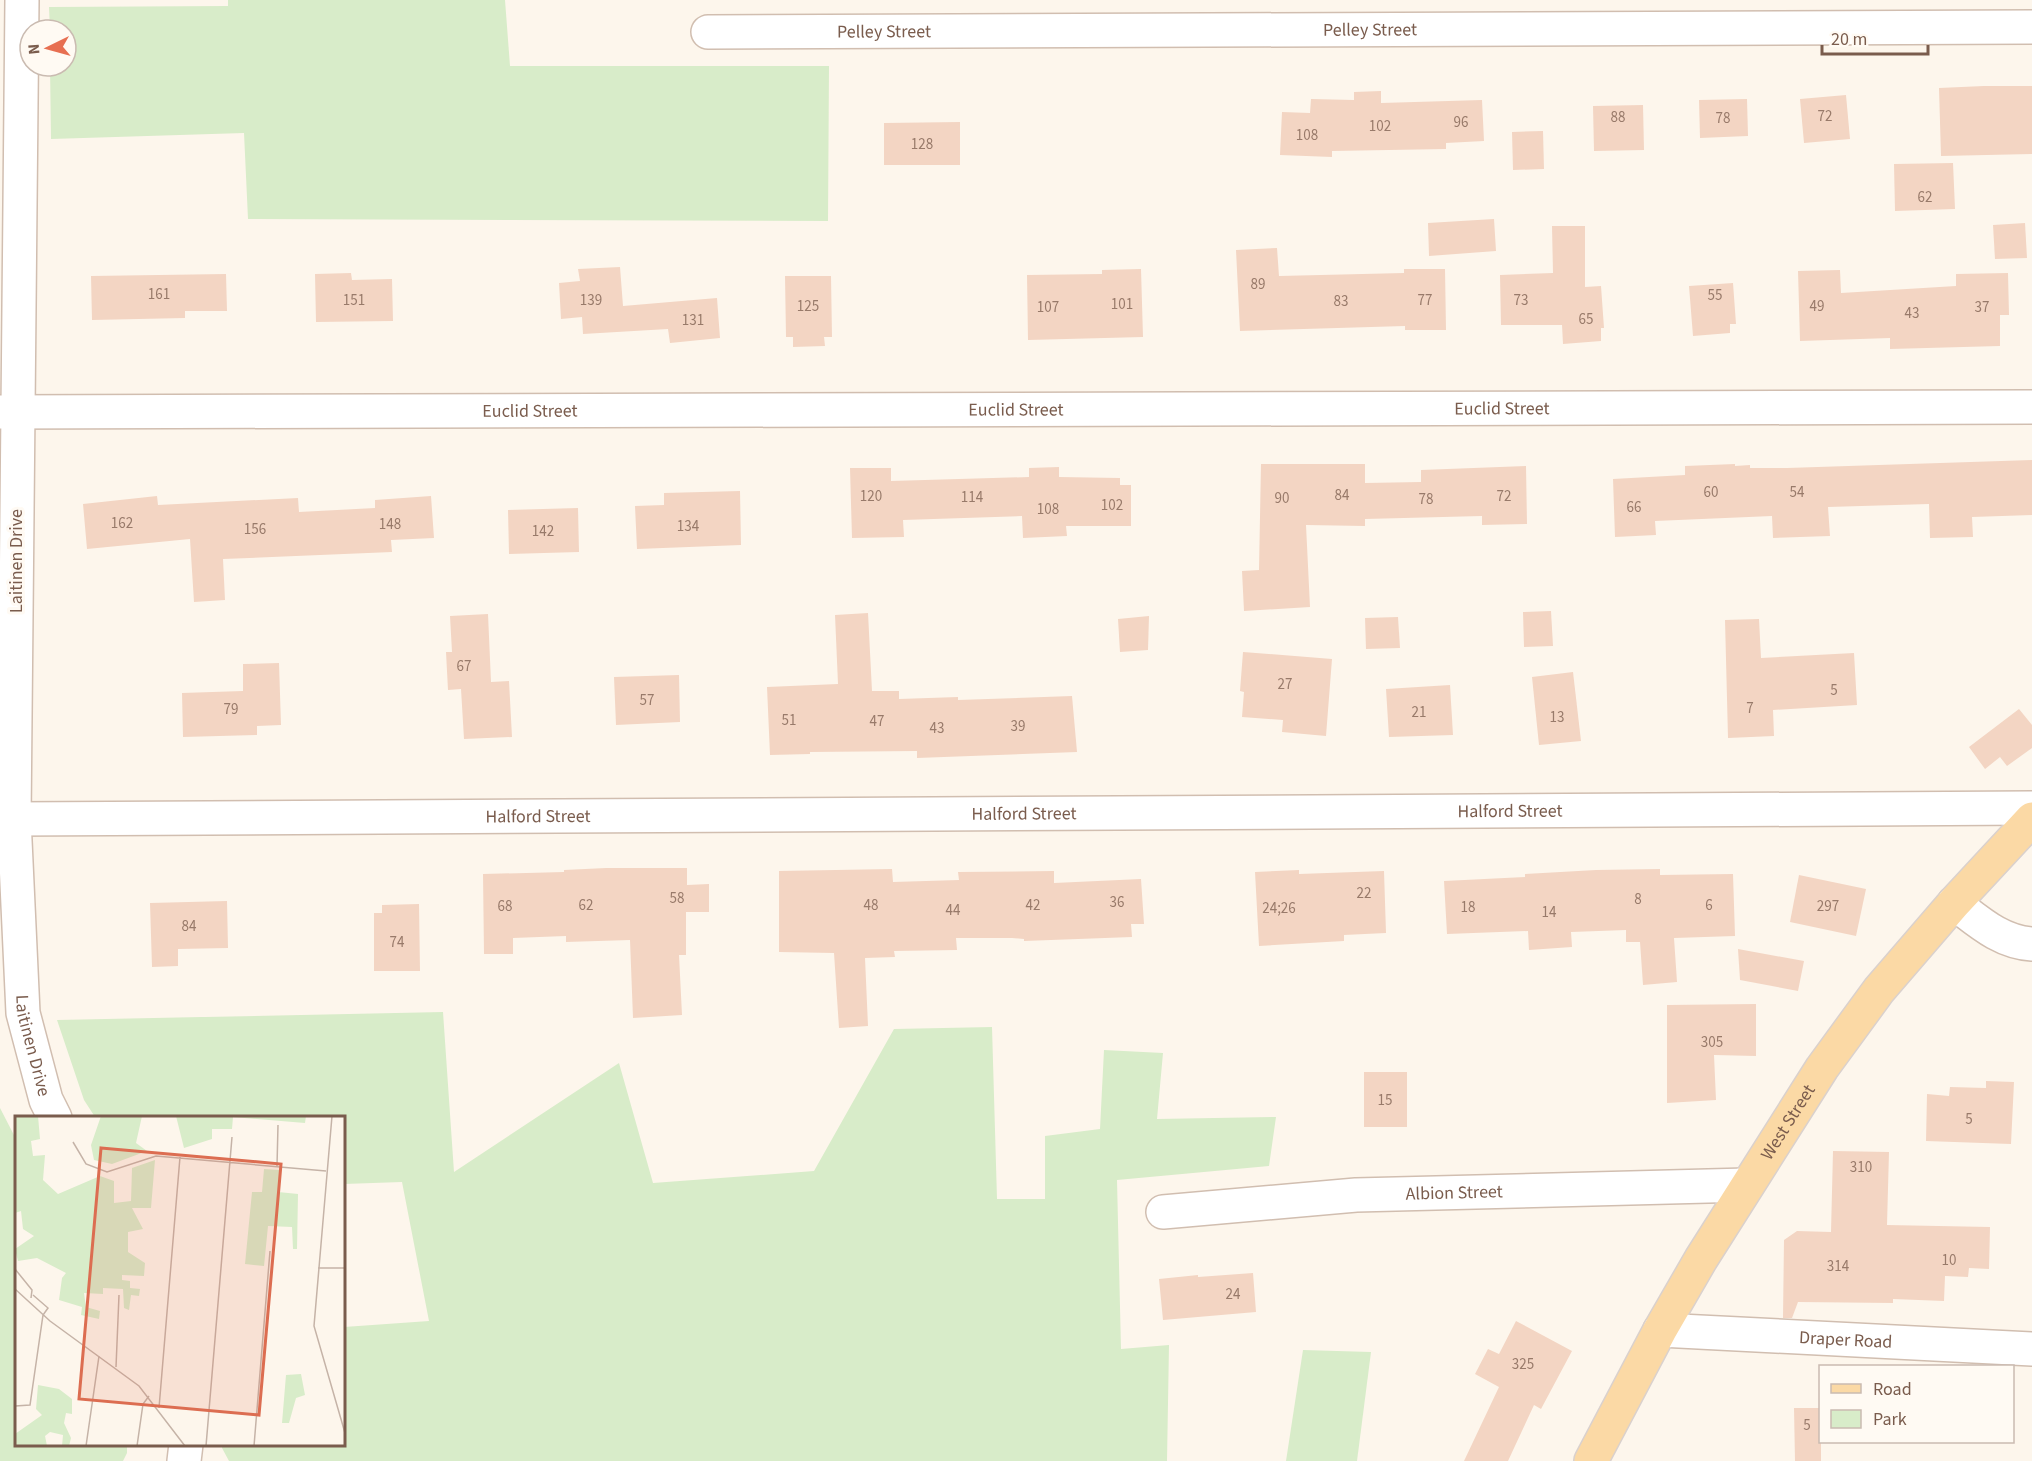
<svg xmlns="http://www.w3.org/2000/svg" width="2032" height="1461" font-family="'Source Sans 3',sans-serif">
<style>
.green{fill:#d8ecc9}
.building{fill:#f3d5c3}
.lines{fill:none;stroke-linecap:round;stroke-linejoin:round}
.minor-casing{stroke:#d1beb0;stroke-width:36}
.major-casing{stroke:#dad1cd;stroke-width:36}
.minor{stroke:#fff;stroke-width:33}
.major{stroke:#fbd9a5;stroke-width:33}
.labels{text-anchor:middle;stroke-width:6;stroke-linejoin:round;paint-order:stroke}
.number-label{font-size:15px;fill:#987a6a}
.street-label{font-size:18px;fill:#7a5c4d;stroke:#fffaf3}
.inset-road{fill:none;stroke:#c5b3a7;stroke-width:1.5}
.view{fill:#dc6d51;fill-opacity:0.15;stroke:#dc6d51;stroke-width:3}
.inset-edge{fill:none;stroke:#7a5c4d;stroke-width:3}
</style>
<rect width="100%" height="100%" fill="#fdf6ec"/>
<g class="green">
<path d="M228,0H505L510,66H829L828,221L248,219L244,133L51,139L50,66H66V30H50L49,7L228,6Z"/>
<path d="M443,1012L454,1172L619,1063L653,1183L814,1171L894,1029L992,1027L997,1199H1045V1136L1100,1129L1104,1050L1163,1053L1157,1119L1276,1117L1269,1166L1117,1180L1121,1349L1169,1345L1167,1461H229L222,1448V1445L344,1444V1327L429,1321L402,1182L344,1184V1118L95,1117L84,1100L57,1020Z"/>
<path d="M0,1108L16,1139V1444L127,1445V1453L123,1461H0Z"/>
<path d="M1303,1350L1371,1352L1357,1461H1286Z"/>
</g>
<g class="building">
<path d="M1984,86H2032V154L1941,156L1939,88Z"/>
<path d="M1381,91V103L1482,100L1484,141L1446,143V149L1332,151V157L1280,155L1282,112L1310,113L1311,99L1354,100V92Z"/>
<path d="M1846,95L1850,139L1804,143L1800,99Z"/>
<path d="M1747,99L1748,136L1700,138L1699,100Z"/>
<path d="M1643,105L1644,150L1594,151L1593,106Z"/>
<path d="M960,122V165H884V123Z"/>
<path d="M1543,131L1544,169L1513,170L1512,132Z"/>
<path d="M1953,163L1955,209L1895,211L1894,164Z"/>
<path d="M1494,219L1496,251L1429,256L1428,223Z"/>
<path d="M2025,223L2027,258L1995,259L1993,225Z"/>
<path d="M1552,226H1585V287L1601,286L1604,328H1601V341L1563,344L1562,325H1501L1500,275L1553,273Z"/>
<path d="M1277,248L1279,276L1404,273V269H1445L1446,330H1405V326L1240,331L1236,250Z"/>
<path d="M620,267L623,306L717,298L720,338L670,343L668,329L583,334L582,317L561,319L559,283L580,281L578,269Z"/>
<path d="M1141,269L1143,337L1028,340L1027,275L1102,274V270Z"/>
<path d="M1840,270L1841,293L1956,286V274L2008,273L2009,315H2000V346L1890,349V338L1800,341L1798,271Z"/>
<path d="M351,273L352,280L392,279L393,321L316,322L315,274Z"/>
<path d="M226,274L227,311H185V318L92,320L91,276Z"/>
<path d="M785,276H831L832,337H824L825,346L793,347V337H786Z"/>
<path d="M1733,283L1736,324H1730V333L1693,336L1689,286Z"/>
<path d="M2032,460V515L1972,517L1973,537L1930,538L1929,504L1828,507L1830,536L1773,538L1772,516L1655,521L1656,535L1615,537L1613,479L1685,475V466L1735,464V466L1750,465V468H1787Z"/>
<path d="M1261,464H1365V483L1421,482V470L1526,466L1527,524L1482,525V516L1365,519V526L1306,525L1310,607L1244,611L1242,571L1259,570Z"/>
<path d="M1059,467V477L1120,478V485H1131V526H1066L1067,536L1023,538L1022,516L903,520L904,537L852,538L850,468H891V481L1029,477V468Z"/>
<path d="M740,491L741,545L637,549L635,506L664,505V493Z"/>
<path d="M157,496L158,505L298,498L299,512L375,508V500L431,496L434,538L391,540L392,552L223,559L225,600L194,602L190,539L87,549L83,504Z"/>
<path d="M578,508L579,552L509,554L508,510Z"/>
<path d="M1551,611L1553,646L1524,647L1523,612Z"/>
<path d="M868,613L872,691H899V699L958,697V700L1072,696L1077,752L917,758V751L810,752V754L770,755L767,687L838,684L835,615Z"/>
<path d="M488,614L491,682L509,681L512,737L464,739L461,689L448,690L446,652H452L450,616Z"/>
<path d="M1149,616L1148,650L1120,652L1118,619Z"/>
<path d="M1398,617L1400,648L1366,649L1365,618Z"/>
<path d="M1759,619L1761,658L1854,653L1857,705L1773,710L1774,736L1728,738L1725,620Z"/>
<path d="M1243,652L1332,659L1326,736L1282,732L1283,720L1242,717L1244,692L1240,691Z"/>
<path d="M279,663L281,725L257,726V735L183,737L182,693L243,691V664Z"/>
<path d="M1573,672L1581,741L1539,745L1532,677Z"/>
<path d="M679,675L680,722L616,725L614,677Z"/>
<path d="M1450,685L1453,735L1389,737L1386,689Z"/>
<path d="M2019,709L2032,725V748L2007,766L2000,757L1985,769L1969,747Z"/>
<path d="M606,868H687V885L709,884V912H686V955H679L682,1015L633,1018L630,940L566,942V936L513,938V954H484L483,874L564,872V870Z"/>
<path d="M892,869L893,882L959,880L958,872L1054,871V883L1141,879L1144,924H1131L1132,937L1024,941V939L1012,938H956L957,950L894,951L895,957L865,958L868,1026L839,1028L834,953L779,952V871Z"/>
<path d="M1660,869V875L1733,874L1735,936L1674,938L1677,982L1643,985L1640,942H1626V930L1571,932L1572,947L1529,950L1528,931L1447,934L1444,881L1525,877V874L1596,870Z"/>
<path d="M1299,870V874L1384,871L1386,933L1344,935V941L1259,946L1255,872Z"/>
<path d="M1799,875L1866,889L1856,936L1790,922Z"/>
<path d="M227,901L228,948L178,949V966L152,967L150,903Z"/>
<path d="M419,904L420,971H374V913H382V905Z"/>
<path d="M1738,949L1804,961L1798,991L1740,980Z"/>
<path d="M1756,1004V1056L1714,1055L1716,1100L1667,1103V1005Z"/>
<rect x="1364" y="1072" width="43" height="55"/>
<path d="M1986,1081L2014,1082L2011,1144L1926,1141L1927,1094L1949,1096L1950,1087L1986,1088Z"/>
<path d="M1833,1151L1889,1152L1887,1225L1990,1227L1989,1269L1969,1268L1968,1277L1945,1276L1944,1301L1893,1299V1303L1798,1302L1792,1318H1783L1784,1240L1797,1231L1831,1232Z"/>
<path d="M1253,1273L1256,1312L1163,1320L1159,1279L1198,1275V1277Z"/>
<path d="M1516,1321L1572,1351L1541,1409L1534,1405L1508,1461H1464L1499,1387L1475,1374L1488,1349L1499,1354Z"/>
<path d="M1794,1408H1821V1461H1795Z"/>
</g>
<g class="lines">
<g class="minor-casing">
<g id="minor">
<path id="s1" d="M22,0L14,819L23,1013L46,1100L55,1118"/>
<path id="s2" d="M708,32L2032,27"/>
<path id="s3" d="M0,412L2032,407"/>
<path id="s4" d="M14,819L2032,808"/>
<path d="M1954,903C1978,921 2000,942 2032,944"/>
<path id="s5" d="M1163,1212L1356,1195L1747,1185"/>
<path id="s6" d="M1660,1330L2032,1349"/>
<path d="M184,1461L186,1444"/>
</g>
</g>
<g class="major-casing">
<g id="major">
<path id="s7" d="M1591,1461L1660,1330L1701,1259L1822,1068L1879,990L1954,903L2032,819"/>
</g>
</g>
<use href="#minor" class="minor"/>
<use href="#major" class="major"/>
</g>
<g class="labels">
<g class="number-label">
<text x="1825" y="121">72</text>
<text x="1618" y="122">88</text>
<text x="1723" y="123">78</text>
<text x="1461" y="127">96</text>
<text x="1380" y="131">102</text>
<text x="1307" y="140">108</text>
<text x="922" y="149">128</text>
<text x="1925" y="202">62</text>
<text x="1258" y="289">89</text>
<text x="159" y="299">161</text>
<text x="1715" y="300">55</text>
<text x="354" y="305">151</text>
<text x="591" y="305">139</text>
<text x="1425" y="305">77</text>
<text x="1521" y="305">73</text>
<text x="1341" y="306">83</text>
<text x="1122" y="309">101</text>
<text x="808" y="311">125</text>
<text x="1817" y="311">49</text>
<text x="1048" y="312">107</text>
<text x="1982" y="312">37</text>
<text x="1912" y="318">43</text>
<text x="1586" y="324">65</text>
<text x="693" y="325">131</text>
<text x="1711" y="497">60</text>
<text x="1797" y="497">54</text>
<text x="1342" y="500">84</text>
<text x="871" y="501">120</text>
<text x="1504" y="501">72</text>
<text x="972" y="502">114</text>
<text x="1282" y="503">90</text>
<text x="1426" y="504">78</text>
<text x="1112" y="510">102</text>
<text x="1634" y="512">66</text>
<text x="1048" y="514">108</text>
<text x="122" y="528">162</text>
<text x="390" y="529">148</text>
<text x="688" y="531">134</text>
<text x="255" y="534">156</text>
<text x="543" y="536">142</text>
<text x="464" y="671">67</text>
<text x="1285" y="689">27</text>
<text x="1834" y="695">5</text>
<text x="647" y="705">57</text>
<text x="1750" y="713">7</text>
<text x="231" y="714">79</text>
<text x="1419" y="717">21</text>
<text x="1557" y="722">13</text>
<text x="789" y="725">51</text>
<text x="877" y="726">47</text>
<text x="1018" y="731">39</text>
<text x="937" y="733">43</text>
<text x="1364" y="898">22</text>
<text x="677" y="903">58</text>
<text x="1638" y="904">8</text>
<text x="1117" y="907">36</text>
<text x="586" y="910">62</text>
<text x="871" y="910">48</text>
<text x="1033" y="910">42</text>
<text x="1709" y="910">6</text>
<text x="505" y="911">68</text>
<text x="1828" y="911">297</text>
<text x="1468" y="912">18</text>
<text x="1279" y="913">24;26</text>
<text x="953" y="915">44</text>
<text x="1549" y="917">14</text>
<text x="189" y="931">84</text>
<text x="397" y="947">74</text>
<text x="1712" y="1047">305</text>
<text x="1385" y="1105">15</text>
<text x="1969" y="1124">5</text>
<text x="1861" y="1172">310</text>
<text x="1949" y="1265">10</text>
<text x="1838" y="1271">314</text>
<text x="1233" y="1299">24</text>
<text x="1523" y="1369">325</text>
<text x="1807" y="1430">5</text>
</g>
<g class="street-label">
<text dy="6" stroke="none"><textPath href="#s2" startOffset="662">Pelley Street</textPath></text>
<text dy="6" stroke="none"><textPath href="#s2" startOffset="176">Pelley Street</textPath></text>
<text dy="6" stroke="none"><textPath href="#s3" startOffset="1502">Euclid Street</textPath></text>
<text dy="6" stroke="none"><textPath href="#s3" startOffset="1016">Euclid Street</textPath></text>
<text dy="6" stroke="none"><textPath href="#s3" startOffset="530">Euclid Street</textPath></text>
<text transform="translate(16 561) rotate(-90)" y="6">Laitinen Drive</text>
<text dy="6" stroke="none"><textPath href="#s4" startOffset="1496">Halford Street</textPath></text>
<text dy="6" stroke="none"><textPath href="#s4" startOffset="1010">Halford Street</textPath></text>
<text dy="6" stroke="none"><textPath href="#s4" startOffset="524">Halford Street</textPath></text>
<text dy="6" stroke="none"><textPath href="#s1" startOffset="1047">Laitinen Drive</textPath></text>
<text dy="6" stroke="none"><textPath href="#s7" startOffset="392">West Street</textPath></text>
<text dy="6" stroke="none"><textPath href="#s5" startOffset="292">Albion Street</textPath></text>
<text dy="6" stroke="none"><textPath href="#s6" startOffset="186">Draper Road</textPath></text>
</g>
</g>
<g transform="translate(15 1116)">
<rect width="330" height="330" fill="#fdf6ec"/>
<path d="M0,0H23L25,23L16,25L18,40L30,39L28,64L43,78L85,60L99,65V87L116,85L117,52L140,44L136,92H117L128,113L113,116V136L130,147L129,160L107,159V164L115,165V172L125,173L124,180L116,179L114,194L109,192L108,173L88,172V178L69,177L71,191L85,195L84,203L66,199L67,191L44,184L47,162L51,157L22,142L3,145L0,133L19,120L8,113L6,95L0,97ZM86,0H127L121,27L132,35L97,48L79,44L76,29ZM161,0H291L290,7L218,1L217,13H197V23L169,32ZM249,53L265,54L263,76L283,78L282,133H278L277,111L253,110L249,150L230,148L237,76H247ZM286,258L290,279L281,282L274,307H267L271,259ZM23,269L44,273L57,283V298L51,297L49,307L56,322L54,330H47L48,319L35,316L30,320L32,330H0V318L27,299L21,293Z" fill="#d8ecc9"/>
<path class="inset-road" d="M317,0L299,210L330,317M58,26L71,48L92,56L141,40L311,55M262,50L263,9M303,152H330M0,153L17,174L16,182M0,173L35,205L124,270L170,330M101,251L104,179M0,290L15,289L28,199L33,192L18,179M144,292L165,41M71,330L84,240M122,330L128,288L134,280M191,330L217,21M239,330L255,135"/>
<path class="view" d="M86,32L266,48L244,299L64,283Z"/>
<rect width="330" height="330" class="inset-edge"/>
</g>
<rect x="1819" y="1365" width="195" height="78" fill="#fffaf3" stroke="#cabbb1" stroke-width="1.5"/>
<rect x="1831" y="1384" width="30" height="9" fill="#fbd9a5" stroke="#cabbb1" stroke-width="1.5"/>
<text x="1873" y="1395" font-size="18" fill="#7a5c4d">Road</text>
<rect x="1831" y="1410" width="30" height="18" fill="#d8ecc9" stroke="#cabbb1" stroke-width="1.5"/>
<text x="1873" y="1425" font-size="18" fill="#7a5c4d">Park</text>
<g transform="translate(48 48) rotate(265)"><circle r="28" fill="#fffaf3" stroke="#cabbb1" stroke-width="1.5"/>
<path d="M0-4.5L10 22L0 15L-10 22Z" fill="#e76f51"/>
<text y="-9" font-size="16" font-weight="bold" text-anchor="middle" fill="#7a5c4d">N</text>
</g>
<path d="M1822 45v9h106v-9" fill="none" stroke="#7a5c4d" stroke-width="3"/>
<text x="1831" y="45" font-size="18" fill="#7a5c4d" stroke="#fffaf3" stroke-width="4.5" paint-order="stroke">20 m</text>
</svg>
